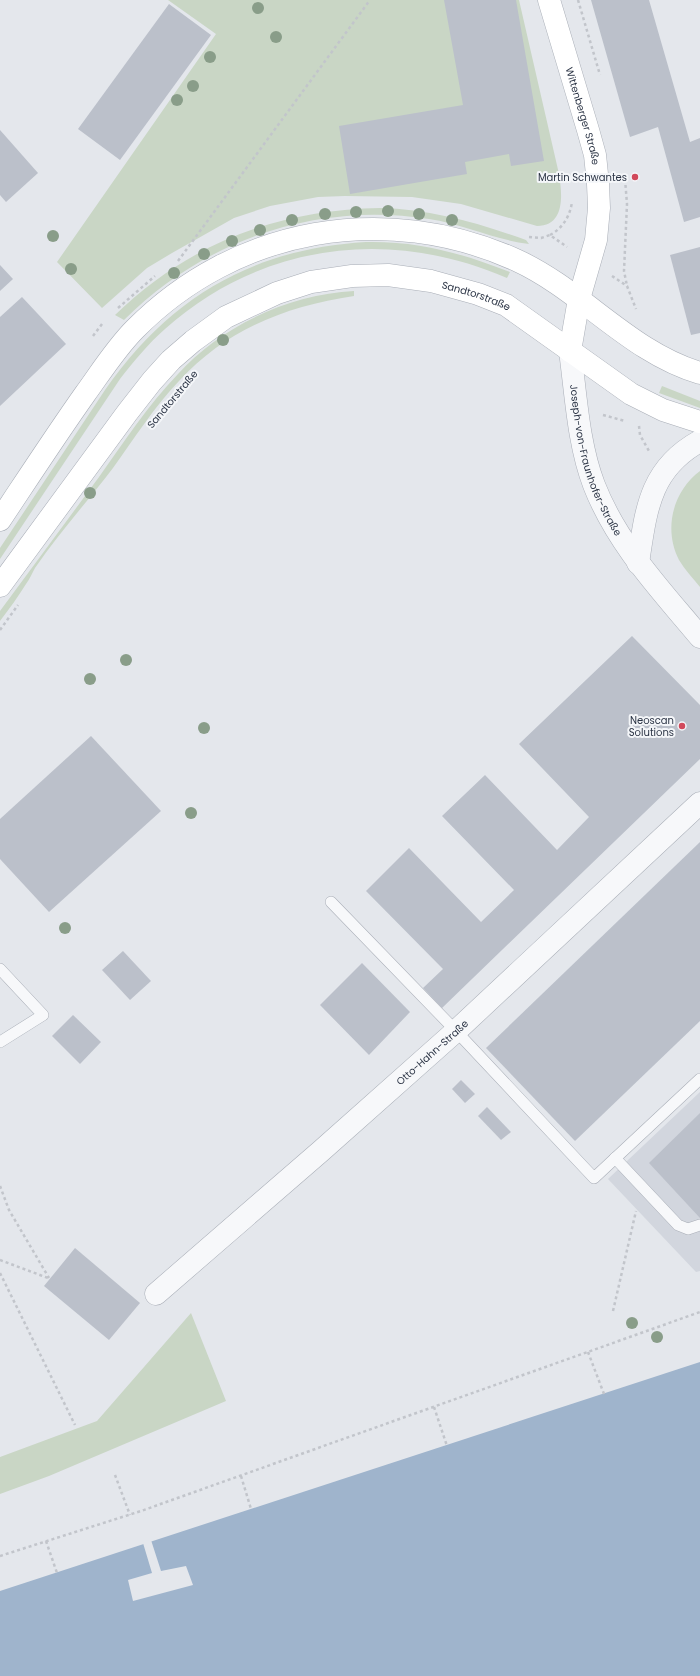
<svg xmlns="http://www.w3.org/2000/svg" width="700" height="1676" font-family="Poppins,sans-serif">
<style>
.built{fill:#d2d6de}
.green{fill:#c9d6c5}
.water{fill:#9fb4cc}
.pier{fill:#e4e7ec}
.building{fill:#bbc0ca}
.lines{fill:none;stroke-linecap:round;stroke-linejoin:round}
.lane-casing{stroke:#a9aeb7;stroke-width:12}
.street-casing{stroke:#a9aeb7;stroke-width:23}
.secondary-casing{stroke:#a9aeb7;stroke-width:23}
.path{stroke:#c2c5cb;stroke-width:2.5;stroke-dasharray:3 3;stroke-linecap:butt}
.lane{stroke:#f7f8fa;stroke-width:11}
.street{stroke:#f7f8fa;stroke-width:22}
.secondary{stroke:#fff;stroke-width:22}
.tree{fill:#899d89}
.poi-dot{fill:#d1495b;stroke:#f4f6f9;stroke-width:1.5}
.labels{text-anchor:middle;stroke-width:4;stroke-linejoin:round;paint-order:stroke}
.street-label{font-size:10px;fill:#2b3445;stroke:#f4f6f9}
.poi-label{font-size:10px;fill:#2b3445;stroke:#f4f6f9;text-anchor:end}
</style>
<rect width="100%" height="100%" fill="#e4e7ec"/>
<path class="built" d="M700,1092V1271L696,1272L608,1179Z"/>
<g class="green">
<path d="M168,0H519L559,174C562,193 566,226 537,226L461,204L412,197L345,196L318,197L270,206L234,218L172,253L147,268L102,308L57,262L216,34Z"/>
<path d="M380,208C431,209 478,223 526,240L529,244C495,240 463,224 429,219C317,201 204,240 124,320L115,315C189,243 278,210 380,208Z"/>
<path d="M366,242C419,241 461,253 510,272L507,278C390,227 261,243 165,329C148,344 134,361 120,379L0,559V548L105,390C170,297 252,249 366,242Z"/>
<path d="M354,291V296C286,306 226,330 179,381C154,407 134,439 113,468C87,502 59,533 35,568C32,573 30,579 26,584C18,597 9,609 0,621V611C33,566 66,522 99,477C124,442 148,405 178,374C221,326 290,294 354,291Z"/>
<path d="M662,386L700,401V408L659,393Z"/>
<path d="M700,471V587C693,578 685,570 679,560C663,529 673,491 700,471Z"/>
<path d="M191,1313L226,1401L49,1476L0,1494V1457L97,1421Z"/>
</g>
<path class="water" d="M700,1362V1676H0V1591Z"/>
<path class="pier" d="M151,1540L161,1571L186,1566L193,1585L133,1601L128,1580L152,1573L143,1543Z"/>
<g class="building">
<path d="M444,0H516L544,161L511,166L509,154L465,162L467,174L350,194L339,126L463,105Z"/>
<path d="M591,0H649L690,142L700,138V217L684,222L658,127L630,137Z"/>
<path d="M169,4L211,35L120,160L78,129Z"/>
<path d="M0,130L38,173L6,202L0,195Z"/>
<path d="M700,247V333L691,335L670,255Z"/>
<path d="M0,265L13,279L0,291Z"/>
<path d="M22,297L66,344L0,406V317Z"/>
<path d="M632,636L700,705V759L442,1008L423,988L443,969L366,891L409,848L481,922L514,890L442,816L485,775L557,850L589,817L519,744Z"/>
<path d="M91,736L161,811L49,912L0,859V819Z"/>
<path d="M700,842V1021L575,1141L486,1048Z"/>
<path d="M123,951L151,981L130,1000L102,970Z"/>
<path d="M362,963L410,1012L369,1055L320,1005Z"/>
<path d="M73,1015L101,1042L80,1064L52,1036Z"/>
<path d="M461,1080L475,1094L465,1103L452,1089Z"/>
<path d="M487,1107L511,1132L501,1140L478,1116Z"/>
<path d="M700,1113V1218L649,1163Z"/>
<path d="M75,1248L140,1303L109,1340L44,1286Z"/>
</g>
<g class="lines">
<g class="lane-casing">
<g id="lane">
<path d="M331,902L456,1031L594,1178L700,1079"/>
<path d="M0,969L43,1015L0,1042"/>
<path d="M615,1158L678,1225L688,1229L700,1225"/>
</g>
</g>
<g class="street-casing">
<g id="street">
<path id="s1" d="M570,351C576,395 578,443 594,485C617,544 660,589 700,637"/>
<path d="M638,563C646,511 649,469 700,441"/>
<path id="s2" d="M156,1294L321,1151L456,1031L700,803"/>
</g>
</g>
<g class="secondary-casing">
<g id="secondary">
<path id="s3" d="M549,0L588,130L595,155L598,184L599,208L596,240L579,299L570,351"/>
<path d="M0,520C28,478 56,435 85,394C101,372 116,348 135,329C236,227 386,201 516,260C582,290 629,352 700,373"/>
<path id="s4" d="M0,586L127,413L152,381L171,360L193,341L226,317L277,293L311,282L352,276L388,275L431,281L478,294L506,305L631,394L663,410L700,422"/>
</g>
</g>
<g class="path">
<path d="M578,0L600,75"/>
<path d="M625,179L627,204L624,271L627,286"/>
<path d="M550,235C563,228 570,216 572,202"/>
<path d="M529,237L541,238L550,235L567,247"/>
<path d="M178,261L370,0"/>
<path d="M612,276L627,286L636,309"/>
<path d="M118,308L155,276"/>
<path d="M93,336L102,324"/>
<path d="M603,415L625,421"/>
<path d="M639,426L640,435L649,451"/>
<path d="M0,630L18,605"/>
<path d="M0,1186L9,1210L49,1278"/>
<path d="M0,1260L48,1278"/>
<path d="M0,1273L75,1425"/>
<path d="M613,1311L636,1211"/>
<path d="M588,1352L604,1394"/>
<path d="M434,1407L447,1446"/>
<path d="M115,1475L130,1515"/>
<path d="M241,1476L251,1509"/>
<path d="M46,1541L57,1573"/>
<path d="M0,1556L141,1511L700,1312"/>
</g>
<use href="#lane" class="lane"/>
<use href="#street" class="street"/>
<use href="#secondary" class="secondary"/>
</g>
<g class="tree">
<circle cx="258" cy="8" r="6"/>
<circle cx="276" cy="37" r="6"/>
<circle cx="210" cy="57" r="6"/>
<circle cx="193" cy="86" r="6"/>
<circle cx="177" cy="100" r="6"/>
<circle cx="388" cy="211" r="6"/>
<circle cx="356" cy="212" r="6"/>
<circle cx="325" cy="214" r="6"/>
<circle cx="419" cy="214" r="6"/>
<circle cx="292" cy="220" r="6"/>
<circle cx="452" cy="220" r="6"/>
<circle cx="260" cy="230" r="6"/>
<circle cx="53" cy="236" r="6"/>
<circle cx="232" cy="241" r="6"/>
<circle cx="204" cy="254" r="6"/>
<circle cx="71" cy="269" r="6"/>
<circle cx="174" cy="273" r="6"/>
<circle cx="223" cy="340" r="6"/>
<circle cx="90" cy="493" r="6"/>
<circle cx="126" cy="660" r="6"/>
<circle cx="90" cy="679" r="6"/>
<circle cx="204" cy="728" r="6"/>
<circle cx="191" cy="813" r="6"/>
<circle cx="65" cy="928" r="6"/>
<circle cx="632" cy="1323" r="6"/>
<circle cx="657" cy="1337" r="6"/>
</g>
<g class="poi-dot">
<circle cx="635" cy="177" r="4"/>
<circle cx="682" cy="726" r="4"/>
</g>
<g class="labels">
<g class="street-label">
<text dy="4" stroke="none"><textPath href="#s3" startOffset="121">Wittenberger Straße</textPath></text>
<text dy="4" stroke="none"><textPath href="#s4" startOffset="614">Sandtorstraße</textPath></text>
<text transform="translate(172 399) rotate(-50)" y="4">Sandtorstraße</text>
<text dy="4" stroke="none"><textPath href="#s1" startOffset="113">Joseph-von-Fraunhofer-Straße</textPath></text>
<text dy="4" stroke="none"><textPath href="#s2" startOffset="367">Otto-Hahn-Straße</textPath></text>
</g>
<g class="poi-label">
<text x="627" y="181">Martin Schwantes</text>
<text x="674" y="724">Neoscan<tspan x="674" dy="12">Solutions</tspan></text>
</g>
</g>
</svg>
